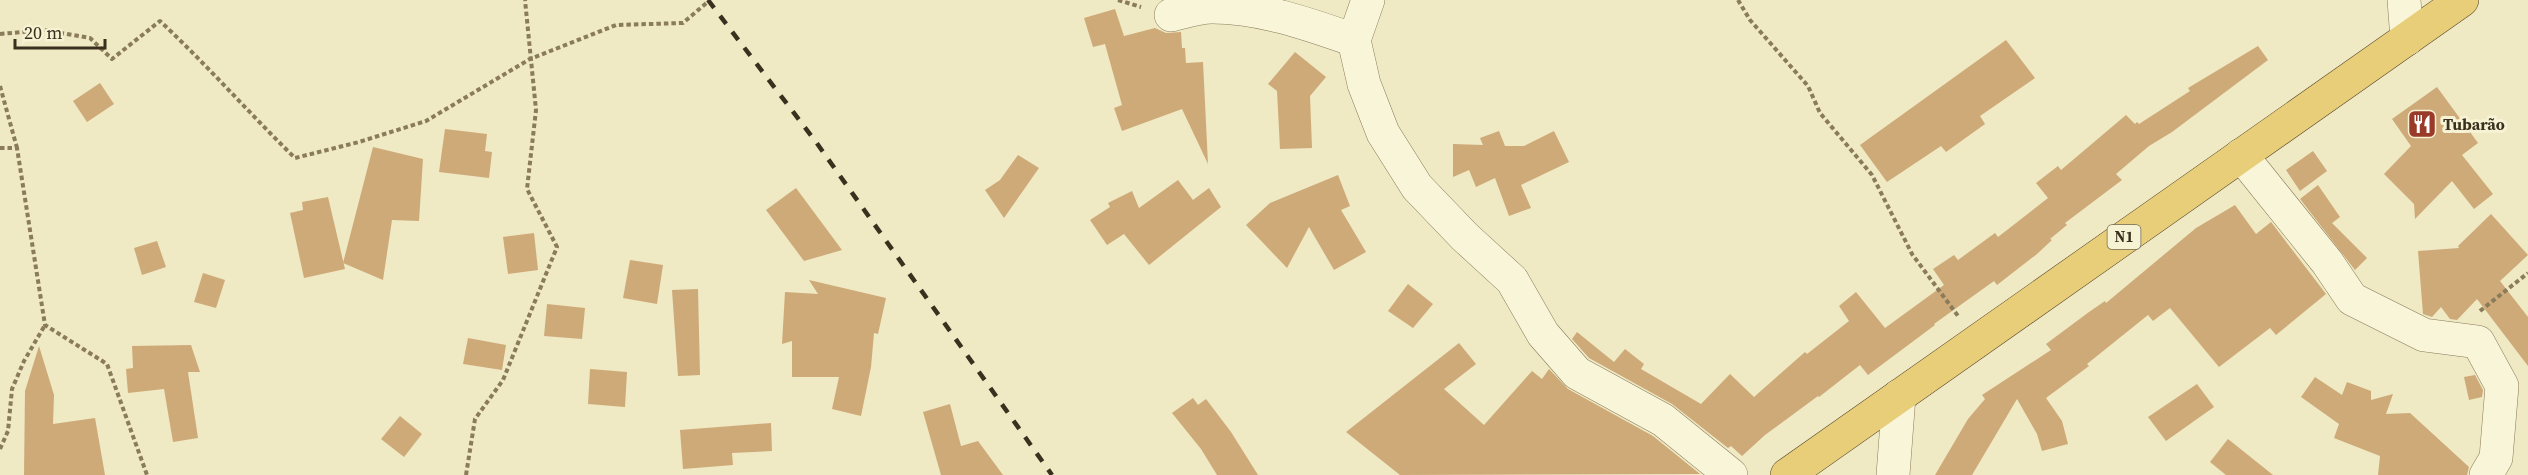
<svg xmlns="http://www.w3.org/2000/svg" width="2528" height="475" font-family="'Source Serif 4',serif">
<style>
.building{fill:#ceaa79}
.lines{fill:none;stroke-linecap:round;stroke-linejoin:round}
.minor-casing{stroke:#8a7b5a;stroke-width:34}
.trunk-casing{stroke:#58482e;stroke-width:34}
.path{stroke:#8a7b5a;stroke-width:4;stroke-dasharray:4.5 3;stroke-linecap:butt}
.minor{stroke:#f9f5d8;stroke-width:33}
.trunk{stroke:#e8ce78;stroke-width:33}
.rail{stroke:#3a301e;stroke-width:4.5;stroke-dasharray:10 10;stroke-linecap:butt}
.labels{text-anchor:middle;stroke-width:6;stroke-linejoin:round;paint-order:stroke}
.shield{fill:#f6f2d4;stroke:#726a55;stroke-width:1.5}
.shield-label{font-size:15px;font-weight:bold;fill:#3a301e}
.poi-label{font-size:16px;font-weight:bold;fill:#3a301e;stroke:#f6f2d4;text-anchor:start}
</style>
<rect width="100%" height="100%" fill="#efe9c4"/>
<g class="building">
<path d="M1115,9L1124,36L1155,28L1166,33L1181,32L1182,48H1185L1186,63L1203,62L1208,164L1182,109L1122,131L1114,108L1122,105L1105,44L1093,47L1084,18Z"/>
<path d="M2006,40L2035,78L1980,116L1985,124L1946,152L1941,146L1887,182L1860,145Z"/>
<path d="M2258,46L2268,60L2172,132L2149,146L2116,174L2122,180L2065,223L2067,225L2050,239L2052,240L2037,254L1997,285L1994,281L1934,324L1935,325L1868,375L1860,365L1819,397L1818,396L1765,435L1742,456L1731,446L1728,448L1672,404L1589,358L1572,339L1577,332L1614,362L1625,349L1644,364L1641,369L1701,404L1730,374L1754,397L1805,352L1807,354L1849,321L1839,306L1856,292L1885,328L1944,285L1933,269L1954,255L1958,260L1995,233L1998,237L2048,198L2036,183L2058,166L2061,170L2126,115L2135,124L2137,122L2139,124L2190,91L2188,88Z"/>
<path d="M1295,52L1326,77L1310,96L1312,148L1280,149L1277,91L1268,84Z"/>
<path d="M100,83L114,104L87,122L73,101Z"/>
<path d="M2437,87L2478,143L2462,155L2493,194L2474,209L2452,181L2415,219L2414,204L2384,174L2411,146L2392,119Z"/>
<path d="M445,129L487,134L485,151L492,152L489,178L439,172Z"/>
<path d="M1499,131L1505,146H1524L1554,131L1569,162L1521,185L1531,208L1509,216L1495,178L1476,187L1469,170L1453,177V144L1483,145L1480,138Z"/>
<path d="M373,147L423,159L419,221L392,220L383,280L343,263Z"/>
<path d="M2313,151L2327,171L2300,191L2286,170Z"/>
<path d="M1018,155L1039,168L1004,218L985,190L1000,180Z"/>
<path d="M1338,175L1350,206L1341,210L1366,252L1334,270L1309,227L1287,268L1246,225L1270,203Z"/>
<path d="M1178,180L1193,200L1209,188L1221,207L1149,265L1124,234L1107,245L1090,220L1110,207L1108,203L1132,191L1139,208Z"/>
<path d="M2318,185L2340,217L2332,223L2367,258L2355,270L2300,199Z"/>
<path d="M796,188L842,250L804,261L766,210Z"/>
<path d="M328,197L345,269L304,278L290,213L303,210L302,202Z"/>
<path d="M2235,205L2256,234L2271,222L2326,294L2276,335L2270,328L2219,367L2170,308L2153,321L2148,315L2087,364L2089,366L2046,398L2062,421L2068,444L2042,451L2037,434L2017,399L1972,475H1935L1968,419L1985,399L1982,395L2051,350L2046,344L2089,312L2105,301L2106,303L2196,228Z"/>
<path d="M2491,214L2528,255L2500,281L2528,317V366L2477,299L2457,320L2450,319L2441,307L2432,317L2423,314L2418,251L2459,248L2458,246Z"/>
<path d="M534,233L538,270L508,274L503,237Z"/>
<path d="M157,241L166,267L142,275L134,248Z"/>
<path d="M630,260L663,265L657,304L623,298Z"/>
<path d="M203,273L225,280L216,308L194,302Z"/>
<path d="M809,280L886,298L878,334L874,333L871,367L861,416L832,409L839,377H792V341L782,344L785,292L818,294Z"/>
<path d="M1408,284L1433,304L1413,328L1388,311Z"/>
<path d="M698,289L700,375L678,376L672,290Z"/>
<path d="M547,304L585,308L582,339L544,336Z"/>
<path d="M468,338L506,345L502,370L463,364Z"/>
<path d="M1459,343L1476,364L1444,389L1484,425L1532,371L1542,379L1549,369L1568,389L1653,436L1700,474L1400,475L1346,432Z"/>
<path d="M191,345L200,372H188L198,438L173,442L164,389L128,393L126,369L133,368L132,346Z"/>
<path d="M39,346L54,395L53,424L95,418L105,475H24L25,391Z"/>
<path d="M590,369L627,372L625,407L588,404Z"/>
<path d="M2475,375L2483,390L2482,397L2469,400L2464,377Z"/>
<path d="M2315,377L2342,395L2347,382L2371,391V400L2393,394L2386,414L2410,413L2469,467L2467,475H2378L2380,456L2334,438L2339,424L2301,397Z"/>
<path d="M2197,384L2214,407L2166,441L2148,417Z"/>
<path d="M1193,398L1198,405L1206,399L1231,432L1258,475H1217L1201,449L1172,413Z"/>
<path d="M950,404L961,446L978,441L1003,475H941L923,412Z"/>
<path d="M400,416L422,434L404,457L381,439Z"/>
<path d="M771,423L772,451L732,453L733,465L683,469L680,430Z"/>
<path d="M2228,439L2273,475H2226L2210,462Z"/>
</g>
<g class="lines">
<g class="minor-casing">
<g id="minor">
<path d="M1368,0L1354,40L1364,84L1383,133L1417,187L1465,237L1512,280L1543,334L1577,373L1663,420L1731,475"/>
<path d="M2404,0L2407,39"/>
<path d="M1171,15C1184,12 1199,7 1212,7C1261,7 1308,24 1354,40"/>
<path d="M2241,155L2327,262L2352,299L2424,335L2478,342L2502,386L2496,458L2486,475"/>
<path d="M1893,475L1899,396"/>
</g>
</g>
<g class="trunk-casing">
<path id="trunk" d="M1787,475L2462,0"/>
</g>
<g class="path">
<path d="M1118,0L1141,7"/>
<path d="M1738,0L1750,20L1808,86L1820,113L1872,175L1912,254L1958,316"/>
<path d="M0,34L44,30L90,38L112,59L160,21C207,65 249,113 295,158L359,142L426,121L530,59L616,25L683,23L710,0"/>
<path d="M0,86L17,148"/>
<path d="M0,148H17L45,325L107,364L147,475"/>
<path d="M2480,311L2528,273"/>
<path d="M0,449L8,431L12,389L24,361L45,325"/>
<path d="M466,475L475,419L503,380L557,247L527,189L536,110L525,0"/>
</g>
<use href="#minor" class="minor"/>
<use href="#trunk" class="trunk"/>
<path class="rail" d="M708,0L816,142L1052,475"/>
</g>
<defs>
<g id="restaurant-square" transform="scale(1.5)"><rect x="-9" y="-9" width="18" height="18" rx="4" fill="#9a3a29" stroke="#f6f2d4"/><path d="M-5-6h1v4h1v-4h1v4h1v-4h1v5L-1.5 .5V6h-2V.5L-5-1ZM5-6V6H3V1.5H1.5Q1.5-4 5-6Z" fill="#fff"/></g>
</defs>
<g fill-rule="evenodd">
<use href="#restaurant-square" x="2422" y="124"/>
</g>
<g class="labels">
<rect class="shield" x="2107.5" y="225" width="33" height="24" rx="4.5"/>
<g class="shield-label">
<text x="2124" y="242">N1</text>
</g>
<g class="poi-label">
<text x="2443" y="130">Tubarão</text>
</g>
</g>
<path d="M15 39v9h90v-9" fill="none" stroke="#3a301e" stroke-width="3"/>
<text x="24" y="39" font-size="18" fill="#3a301e" stroke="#f6f2d4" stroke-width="4.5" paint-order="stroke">20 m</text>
</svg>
